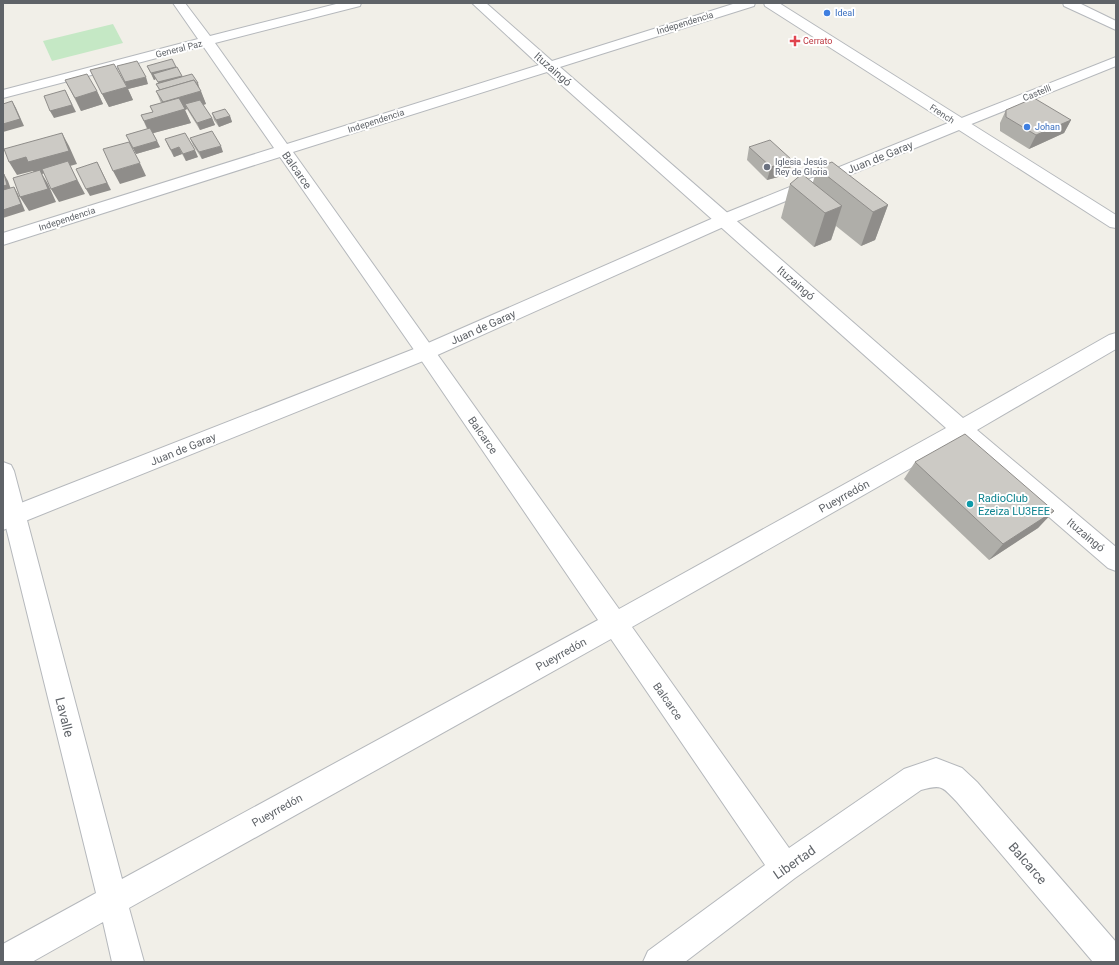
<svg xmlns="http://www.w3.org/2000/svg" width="1119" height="965" font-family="Roboto,sans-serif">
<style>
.green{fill:#c5e8c5}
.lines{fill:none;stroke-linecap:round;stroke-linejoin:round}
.minor-casing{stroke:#b5b8bc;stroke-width:2}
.tertiary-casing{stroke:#b5b8bc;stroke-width:2}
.minor{fill:#fff;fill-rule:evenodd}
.tertiary{fill:#fff;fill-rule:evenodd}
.wall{fill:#afaea9}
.shaded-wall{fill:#8f8d8a}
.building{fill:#cccac5;stroke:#8f8d8a}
.shop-dot{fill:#3f7fe0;stroke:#fff;stroke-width:1.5}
.health-dot{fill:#e0444e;stroke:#fff;stroke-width:1.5}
.worship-dot{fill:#6b7280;stroke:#fff;stroke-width:1.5}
.culture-dot{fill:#0f9aa8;stroke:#fff;stroke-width:1.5}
.labels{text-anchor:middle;stroke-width:4;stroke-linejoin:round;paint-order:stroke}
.far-shop-label{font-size:9px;fill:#366cbe;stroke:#fff;text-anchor:start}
.far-street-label{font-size:9px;fill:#5f6368;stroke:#fff}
.far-health-label{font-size:9px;fill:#be3a42;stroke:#fff;text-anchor:start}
.far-worship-label{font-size:9px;fill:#5b616d;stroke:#fff;text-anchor:start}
.street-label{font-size:11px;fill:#5f6368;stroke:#fff}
.culture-label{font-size:11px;fill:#0d838f;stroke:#fff;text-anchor:start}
.near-street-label{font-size:13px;fill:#5f6368;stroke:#fff}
</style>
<rect width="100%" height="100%" fill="#f1efe8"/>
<path class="green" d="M113,24L123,43L52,61L43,41Z"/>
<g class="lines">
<g class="minor-casing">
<g id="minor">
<path d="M173,3H185L210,36L340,3H361L360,6L215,43L287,144L539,65L472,3H486L552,61L736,3H755L754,6L560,67L963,418L1109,335L1116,333V349L977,430L1116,547V571L1108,568L960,440L632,627L789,848L904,769L936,758L962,768L977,782L1116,942V962H1093L957,802C942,787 943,784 921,790L795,878L685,962H643L648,951L765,865L611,639L129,908L144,962H112L103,922L32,962H3V944L96,893L3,515V462L11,465L14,471L122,879L598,620L419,357L280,157L3,245V233L274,148L203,46L3,98V90L198,39ZM547,72L946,428L619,609L293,152Z"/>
<path d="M1063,3H1079L1116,21V30L1064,6Z"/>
<path d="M1116,57V66L964,127L959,129L954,127L951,124L954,121Z"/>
</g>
</g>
<g class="tertiary-casing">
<path id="tertiary" d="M764,3H779L1116,215V228L1110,227L959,130L730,224L433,357L3,530V510L419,347L718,216L948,123L765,6Z"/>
</g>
<use href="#minor" class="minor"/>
<use href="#tertiary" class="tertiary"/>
</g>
<g class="wall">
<path d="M117,66L148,84L128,89L133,100L109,107L90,70L124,81Z"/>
<path d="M147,66L182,77L200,90L206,104L203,105L212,118L215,125L200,130L187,109L185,110L191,123L153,133L160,147L136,154L126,135L147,129L141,115L153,112L150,106L161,103L156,91L159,90L156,84L158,83L156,79L154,80Z"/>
<path d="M65,80L97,91L103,104L81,111Z"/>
<path d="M1006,110L1071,120L1064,133L1029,149L1000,131V123Z"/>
<path d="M212,113L230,116L232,122L219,127L214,120Z"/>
<path d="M190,138L223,152L202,159L193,145Z"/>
<path d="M165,139L198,157L186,161L182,154L174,157L168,146Z"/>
<path d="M749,147L792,160L789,174L767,180L747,160Z"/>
<path d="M817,168L888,205L875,240L861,246L836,226L831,240L814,247L781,218L790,184L813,182Z"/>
<path d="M915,462L1054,511L1038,528L989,560L904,479Z"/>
</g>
<g class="shaded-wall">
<path d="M176,67L179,73L153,74L156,79L154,80L151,73Z"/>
<path d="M182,76L184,82L161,89L158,82Z"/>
<path d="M146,77L148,84L128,89L133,100L109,107L102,94L127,87L125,82Z"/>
<path d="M198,83L200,90L162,93Z"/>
<path d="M65,90L76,112L54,118L50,111Z"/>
<path d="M97,91L103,104L81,111L75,98Z"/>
<path d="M201,91L206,104L188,109L185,104L187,109L185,110L191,123L150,134L144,121L168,114L163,102Z"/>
<path d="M12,101L16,108L24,126L3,132V124Z"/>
<path d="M230,116L232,122L219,127L216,120Z"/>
<path d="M212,118L215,125L200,130L197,123Z"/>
<path d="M1071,120L1064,133L1029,149L1036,135Z"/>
<path d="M62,133L69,146L77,164L70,166L85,194L59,202L51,189L70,166L42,174L48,184L56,202L29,211L20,197L36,176L33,171L17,175L9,162Z"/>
<path d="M157,141L160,147L136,154L133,148Z"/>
<path d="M221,146L223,152L202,159L199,152Z"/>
<path d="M179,147L182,154L174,157L171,150Z"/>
<path d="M195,150L198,157L186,161L183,154Z"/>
<path d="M792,160L789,174L767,180L771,167Z"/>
<path d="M97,162L111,190L90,196L86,189Z"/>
<path d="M140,163L146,176L120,184L113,171Z"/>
<path d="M4,174L8,181L12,192L3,194Z"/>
<path d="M14,187L18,194L25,211L3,218V210Z"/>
<path d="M888,205L875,240L861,246L873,212Z"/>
<path d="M842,206L831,240L814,247L825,213Z"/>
<path d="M1054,511L1038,528L989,560L1003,544Z"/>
</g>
<g class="building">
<path d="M172,59L176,67L151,73L147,66Z"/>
<path d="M137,61L146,77L125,82L117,66Z"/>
<path d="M114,64L127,87L102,94L90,70Z"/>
<path d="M177,67L182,76L158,82L153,74Z"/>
<path d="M87,74L97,91L75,98L65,80Z"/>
<path d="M192,74L198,83H196L194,80L160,90L156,84Z"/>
<path d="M194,80L201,91L163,102L156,91Z"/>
<path d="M65,90L72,105L50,111L44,96Z"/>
<path d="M179,98L185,109L144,121L141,115L153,112L150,106Z"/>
<path d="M1034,98L1071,120L1036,135L1006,117V110Z"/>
<path d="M200,100L212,118L197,123L185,104Z"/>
<path d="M12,101L20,119L3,124V104Z"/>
<path d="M225,109L230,116L216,120L212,113Z"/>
<path d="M150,128L157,141L133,148L126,135Z"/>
<path d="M212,131L221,146L199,152L190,138Z"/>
<path d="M62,133L69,151L28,162L26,157L9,162L4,149Z"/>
<path d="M185,133L195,150L183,154L179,147L171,150L165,139Z"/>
<path d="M770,140L792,160L771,167L749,147Z"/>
<path d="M129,142L140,163L113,171L103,149Z"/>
<path d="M68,161L77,180L51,189L42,169Z"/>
<path d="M97,162L107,183L86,189L76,169Z"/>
<path d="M832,162L888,205L873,212L817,168Z"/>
<path d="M40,170L48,189L20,197L13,178Z"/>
<path d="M3,174H4L7,185L3,186Z"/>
<path d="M802,174L842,206L825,213L790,184Z"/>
<path d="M14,187L21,204L3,210V190Z"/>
<path d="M965,434L1054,511L1003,544L915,462Z"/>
</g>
<g class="shop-dot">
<circle cx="827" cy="13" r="4"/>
<circle cx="1027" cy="127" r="4"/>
</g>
<path class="health-dot" d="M793 35h4v4h4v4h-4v4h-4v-4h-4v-4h4z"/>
<circle class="worship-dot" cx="767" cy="167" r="4"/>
<circle class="culture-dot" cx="970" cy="504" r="4"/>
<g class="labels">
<g class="far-shop-label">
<text x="835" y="16">Ideal</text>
<text x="1035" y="130">Johan</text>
</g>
<g class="far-street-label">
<text transform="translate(685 23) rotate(-17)" y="3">Independencia</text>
<text transform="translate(179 49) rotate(-14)" y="3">General Paz</text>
<text transform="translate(1037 93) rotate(-22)" y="3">Castelli</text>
<text transform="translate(942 114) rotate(33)" y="3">French</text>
<text transform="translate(376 121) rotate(-18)" y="3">Independencia</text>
<text transform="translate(67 219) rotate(-18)" y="3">Independencia</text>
</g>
<g class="far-health-label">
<text x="803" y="44">Cerrato</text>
</g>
<g class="far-worship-label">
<text x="775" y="165">Iglesia Jesús<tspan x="775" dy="10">Rey de Gloria</tspan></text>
</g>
<g class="street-label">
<text transform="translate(553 69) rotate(41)" y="4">Ituzaingó</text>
<text transform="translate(880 157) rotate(-22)" y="4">Juan de Garay</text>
<text transform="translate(297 170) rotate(55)" y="4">Balcarce</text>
<text transform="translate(796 283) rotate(41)" y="4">Ituzaingó</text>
<text transform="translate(483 327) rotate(-24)" y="4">Juan de Garay</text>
<text transform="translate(483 435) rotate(55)" y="4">Balcarce</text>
<text transform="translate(183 449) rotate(-22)" y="4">Juan de Garay</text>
<text transform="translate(844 496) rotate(-29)" y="4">Pueyrredón</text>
<text transform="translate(1086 535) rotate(40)" y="4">Ituzaingó</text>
<text transform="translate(561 654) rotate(-29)" y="4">Pueyrredón</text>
<text transform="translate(668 701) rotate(55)" y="4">Balcarce</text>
<text transform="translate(277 810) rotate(-29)" y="4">Pueyrredón</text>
</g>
<g class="culture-label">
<text x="978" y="502">RadioClub<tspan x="978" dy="13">Ezeiza LU3EEE</tspan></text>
</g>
<g class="near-street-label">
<text transform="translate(65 717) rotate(76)" y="5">Lavalle</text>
<text transform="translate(794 862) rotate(-35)" y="5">Libertad</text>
<text transform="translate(1028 863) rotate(49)" y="5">Balcarce</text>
</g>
</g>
<rect width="1119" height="965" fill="none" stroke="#5f6368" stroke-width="8"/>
</svg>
